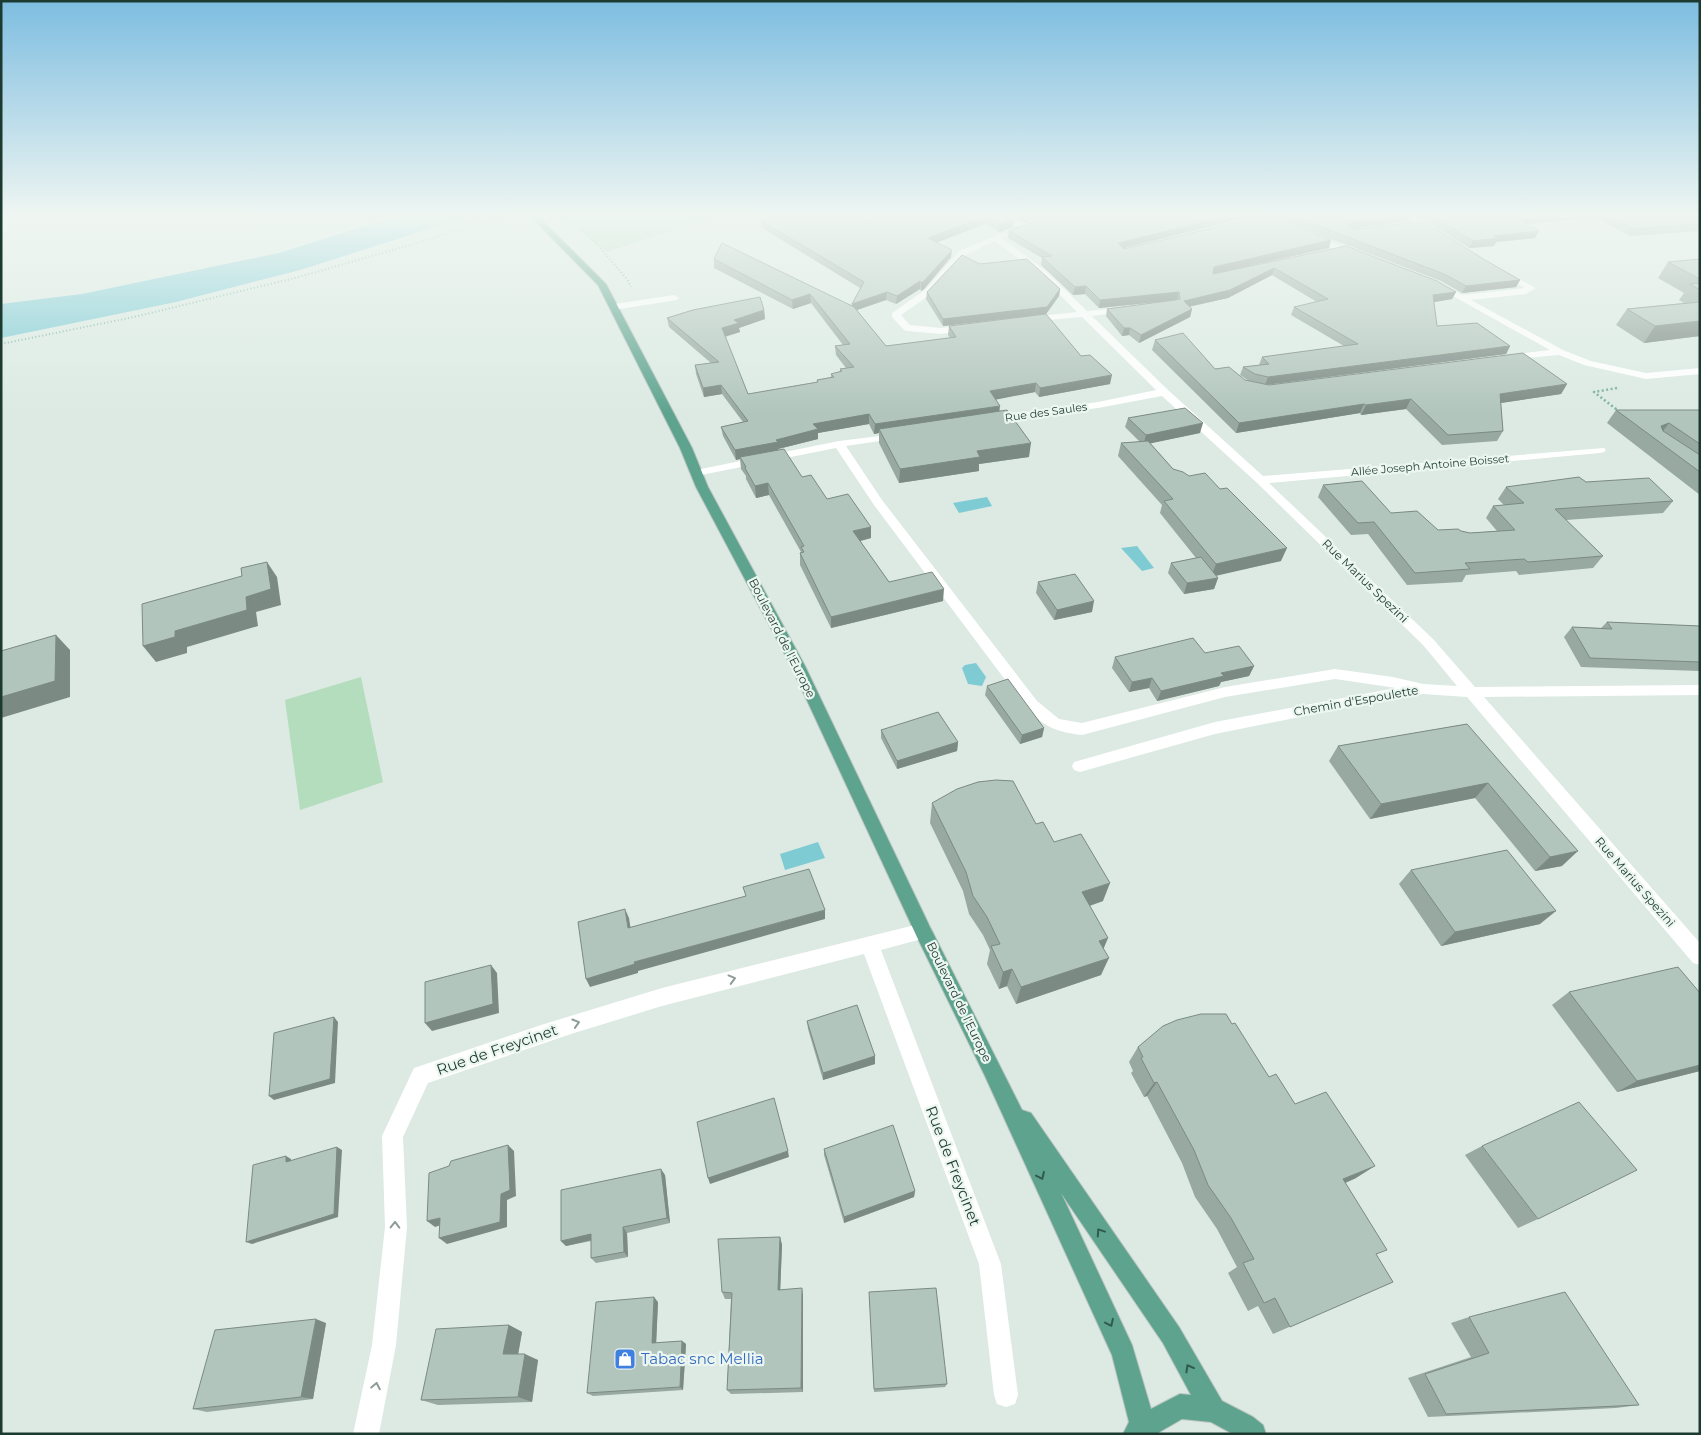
<svg xmlns="http://www.w3.org/2000/svg" width="1701" height="1435" font-family="Montserrat,sans-serif">
<style>
.green{fill:#b3ddbc}
.water{fill:#7ecbd4}
.lines{fill:none;stroke-linecap:round;stroke-linejoin:round}
.major-casing{stroke:#bbc4c1;stroke-width:2}
.path-far1{stroke:#7ab09d;stroke-width:2;stroke-dasharray:1 2.5;stroke-linecap:butt}
.path{stroke:#7ab09d;stroke-width:2.5;stroke-dasharray:2 2.5;stroke-linecap:butt}
.minor{fill:#fff;fill-rule:evenodd}
.major{fill:#5da38e;fill-rule:evenodd}
.wall{fill:#98a9a2}
.shaded-wall{fill:#7c8a84}
.building{fill:#b1c5bc;stroke:#7c8a84}
.oneway{stroke:#8e9c98}
.oneway2{stroke:#305a4d}
.labels{text-anchor:middle;stroke-width:4.5;stroke-linejoin:round;paint-order:stroke}
.far-street-label{font-size:11px;fill:#1d3a31;stroke:#ecf6f1}
.street-label{font-size:12px;fill:#1d3a31;stroke:#ecf6f1}
.near-street-label{font-size:15px;fill:#1d3a31;stroke:#ecf6f1}
.near-shop-label{font-size:15px;fill:#366cbe;stroke:#ecf6f1;text-anchor:start}
</style>
<rect width="100%" height="100%" fill="#dceae3"/>
<g class="green">
<path d="M557,214H721L607,252Z"/>
<path d="M361,677L383,782L300,810L285,700Z"/>
</g>
<g class="water">
<path d="M403,214H476L300,270L176,302L1,338V304L82,294L279,253Z"/>
<path d="M987,497L992,506L959,513L953,503Z"/>
<path d="M1137,546L1154,568L1142,571L1121,548Z"/>
<path d="M976,663L986,677L982,686L968,684L962,668L965,665Z"/>
<path d="M818,842L825,858L785,870L780,854Z"/>
</g>
<g class="lines">
<g class="major-casing">
<path id="major" d="M528,214H536L606,284L692,448L708,487L805,666L929,925L1022,1110L1031,1113L1179,1327L1222,1401L1253,1417L1263,1425L1266,1434H1233L1211,1422L1182,1419L1156,1434H1123L1129,1422L1112,1355L985,1076L917,937L791,666L696,487L680,448L598,285ZM1061,1193L1163,1343L1191,1395L1180,1394L1151,1409L1132,1345Z"/>
</g>
<g class="path-far1">
<path d="M561,214L586,232L627,279L631,287"/>
<path d="M452,232L477,227L499,217L516,215"/>
<path d="M1,344L134,317L299,277L441,236L486,214"/>
</g>
<path class="path" d="M1617,388L1594,392L1620,412"/>
<g class="minor">
<path d="M4,214H12L5,232L1,234V221Z"/>
<path d="M755,214H763L755,220L751,218Z"/>
<path d="M994,214H1004L1029,227L1022,229Z"/>
<path d="M1251,214H1261L1282,224L1275,226Z"/>
<path d="M1403,214H1412L1439,232L1432,234Z"/>
<path d="M1005,232L1009,234L1002,238L1045,270L1087,311L1128,307V311L1125,312L1092,316L1168,390L1263,476L1604,448L1606,450L1604,452L1600,453L1269,483L1433,639L1475,687L1700,685V695L1484,697L1700,943V965L1693,963L1467,697L1423,694L1379,701L1215,734L1080,772L1074,770L1072,766L1074,762L1215,722L1396,688L1335,679L1225,697L1082,735C1056,732 1045,727 1027,709L874,505L836,448L696,476L692,475L690,473L692,471L696,470L839,441L904,433L905,435L904,437L900,438L846,446L882,500L1037,701L1059,719L1082,723L1225,687L1335,669L1393,677L1423,684L1457,686L1423,645L1256,482L1162,396L1098,408L987,422L986,420L991,417L1098,402L1156,390L1082,317L1026,322V318L1029,317L1077,312L1039,274L995,241L965,255L931,294L901,315L910,325L941,328L969,325L972,326V330L941,334L907,331L904,330L892,317V313L925,290L959,251Z"/>
<path d="M1308,235H1314L1361,255L1354,257L1308,239Z"/>
<path d="M1501,269L1536,288L1526,294L1471,300L1563,350L1591,361L1646,373L1700,368V374L1646,379L1584,365L1559,355L1504,360L1503,358L1508,355L1550,350L1433,285L1437,282L1440,283L1462,295L1525,288L1498,274V270Z"/>
<path d="M674,295L679,298L677,300L614,310L609,307L614,304Z"/>
<path d="M923,923L929,925L932,931L929,937L881,950L1001,1264L1018,1395L1015,1404L1006,1407L997,1404L994,1395L979,1264L864,954L662,1006L571,1034L428,1083L403,1137L407,1227L396,1345L379,1434H353L372,1345L385,1227L382,1136L414,1068L541,1025L662,988Z"/>
</g>
<use href="#major" class="major"/>
</g>
<g class="wall">
<path d="M1004,214L1013,227L999,232L985,224L937,242L951,257L924,289L921,291L920,289L896,304L886,300L857,310L886,346L950,338L948,335L949,326L1081,356L1110,384L1039,397L1035,392L996,399L999,412L1029,457L979,464V471L899,483L879,443V433L874,434L869,424L818,433V439L778,449L802,477L827,499L871,527V538L860,541L889,582L943,601L831,628L800,565V553L801,552L769,495L756,498L746,479V476L741,469L740,459L736,460L723,436L721,427L743,422L722,394L704,397L696,374L695,365L711,363L669,327L667,318L764,310L765,319L739,328L740,332L725,337L748,394L817,382V380L831,377V374L840,372V369L846,368L836,355L835,346L843,345L811,303L793,309L714,268V259L852,305L860,288L762,228L761,221H866Z"/>
<path d="M1008,214H1042V216L1025,222Z"/>
<path d="M1266,214H1411L1408,221L1352,229L1485,260L1520,280L1516,287L1462,293L1441,281Z"/>
<path d="M1415,214H1692L1700,218V231L1630,236L1595,217L1527,224L1535,238L1496,242L1494,246L1469,248Z"/>
<path d="M1252,216L1124,248L1331,240L1329,248L1213,274L1346,246L1456,292L1452,299L1434,302L1437,326L1510,346L1506,354L1267,385L1567,384L1561,394L1501,403L1503,431L1497,441L1442,445L1406,409L1361,415L1360,413L1236,433L1152,350L1155,340L1215,369L1249,381L1240,375L1243,367L1259,365L1262,357L1344,346L1291,315L1294,307L1317,302L1272,275L1228,298L1189,307L1192,309L1190,317L1139,343L1129,335L1122,336L1106,316L1107,309L1177,300L1099,308L1085,294L1073,295L1041,265L1042,258L1008,238L1009,231Z"/>
<path d="M1700,259V336L1644,343L1616,325L1627,309L1684,303L1679,300L1684,293L1658,278L1668,262Z"/>
<path d="M980,264L1060,289L1059,296L1046,314L943,326L926,299L927,292Z"/>
<path d="M1616,410H1700V495L1607,423Z"/>
<path d="M1128,418L1200,433L1150,443L1173,469L1281,561L1216,575L1218,578L1214,589L1184,594L1168,573L1171,563L1196,558L1160,513L1162,505L1118,456L1121,443L1140,442L1125,427Z"/>
<path d="M1586,482L1673,501L1663,513L1566,520L1603,556L1593,568L1519,575L1516,571L1466,575L1462,582L1407,585L1368,534L1351,535L1318,497L1323,485L1391,513L1438,530L1461,531L1470,533L1497,531L1486,518L1493,506L1504,505L1498,499L1506,487Z"/>
<path d="M1038,582L1092,612L1054,620L1036,593Z"/>
<path d="M1607,622L1700,626V671L1581,667L1564,637L1572,627L1601,628Z"/>
<path d="M1205,653L1254,666L1249,676L1221,682L1219,686L1157,701L1149,688L1129,692L1112,668L1115,657Z"/>
<path d="M987,686L1044,728L1042,737L1020,744L985,695Z"/>
<path d="M1467,724L1562,866L1535,871L1475,798L1370,819L1329,761L1338,746Z"/>
<path d="M881,730L958,742L957,751L897,769L881,738Z"/>
<path d="M932,803L1036,824L1054,842L1103,901L1090,906L1103,949L1101,975L1016,1004L1007,986L999,989L987,964L990,950L983,935L969,914L963,891L930,823Z"/>
<path d="M1411,870L1540,924L1441,946L1399,884Z"/>
<path d="M1569,992L1700,993V1071L1617,1092L1552,1005Z"/>
<path d="M807,1021L875,1056V1064L823,1080L808,1029Z"/>
<path d="M1138,1047L1269,1077L1295,1104L1356,1178L1345,1183L1376,1255L1393,1282L1273,1334L1258,1306L1248,1311L1228,1273L1237,1267L1217,1229L1195,1197L1182,1163L1147,1096L1144,1097L1131,1073L1133,1071L1129,1062Z"/>
<path d="M1482,1146L1538,1219L1518,1228L1465,1155Z"/>
<path d="M824,1149L915,1191L914,1197L844,1223L824,1155Z"/>
<path d="M665,1175L670,1223L627,1233L628,1257L596,1263L591,1258V1241L566,1246L561,1241Z"/>
<path d="M780,1237L782,1245L780,1290L803,1295V1392L731,1394L727,1390L731,1299H725L722,1292Z"/>
<path d="M869,1292L947,1384L945,1387L874,1392Z"/>
<path d="M658,1302L656,1343L682,1341L686,1344L683,1390L593,1396L587,1393Z"/>
<path d="M1469,1317L1639,1405L1616,1408L1428,1417L1408,1378L1471,1357L1451,1323Z"/>
<path d="M326,1323L313,1399L207,1412L193,1409Z"/>
<path d="M509,1325L522,1332L518,1354L538,1360L532,1402L438,1405L421,1400Z"/>
</g>
<g class="shaded-wall">
<path d="M1028,214H1042V216L1025,222L1026,215Z"/>
<path d="M1236,214H1252V216L1116,250L1118,243Z"/>
<path d="M1411,214L1408,221L1350,229L1347,225L1352,222Z"/>
<path d="M1562,214H1596L1595,217L1513,225L1517,218Z"/>
<path d="M986,216L985,224L928,246V238Z"/>
<path d="M1014,219L1013,227L999,232V225Z"/>
<path d="M1539,231L1535,238L1496,242L1494,246L1469,248L1473,241L1493,236Z"/>
<path d="M1331,240L1329,248L1212,274L1214,267Z"/>
<path d="M952,250L951,257L924,289L921,291V283Z"/>
<path d="M1274,268L1272,275L1228,298L1182,308L1184,301Z"/>
<path d="M1520,280L1516,287L1462,293L1466,286Z"/>
<path d="M920,281V289L896,304L897,296Z"/>
<path d="M1086,286L1085,294L1073,295L1075,287Z"/>
<path d="M1060,289L1059,296L1046,314L943,326V319Z"/>
<path d="M887,292L886,300L851,312L852,304Z"/>
<path d="M1179,292L1177,300L1099,308L1100,300Z"/>
<path d="M1456,292L1452,299L1429,303L1433,295Z"/>
<path d="M810,294L811,303L793,309L792,300Z"/>
<path d="M1192,309L1190,317L1139,343L1141,335Z"/>
<path d="M764,310L765,319L739,328L740,332L723,337L722,328L734,320Z"/>
<path d="M1700,321V336L1644,343L1655,326Z"/>
<path d="M1124,328H1130L1129,335L1122,336Z"/>
<path d="M1510,346L1506,354L1265,385L1268,377Z"/>
<path d="M1112,375L1110,384L1039,397L1040,388Z"/>
<path d="M1036,383L1035,392L989,401L990,391Z"/>
<path d="M1567,384L1561,394L1494,404L1500,394Z"/>
<path d="M721,385L722,394L704,397L703,388Z"/>
<path d="M1411,399L1406,409L1361,415L1366,405Z"/>
<path d="M1364,404L1360,413L1236,433L1239,423Z"/>
<path d="M1000,406L999,415L879,429V433L874,434L875,424Z"/>
<path d="M869,414V424L818,433V439L778,449L779,451L740,457V459L736,460L735,450L813,424Z"/>
<path d="M1203,423L1200,433L1143,445L1146,435Z"/>
<path d="M1669,423L1659,436L1661,426Z"/>
<path d="M1031,443L1029,457L979,464V471L899,483L900,469L977,451Z"/>
<path d="M768,483L769,495L756,498L755,486Z"/>
<path d="M871,527V538L853,543V531Z"/>
<path d="M1287,548L1281,561L1211,577L1216,564Z"/>
<path d="M267,562L277,577L281,605L256,612L258,626L187,647V653L156,662L143,646L246,597Z"/>
<path d="M1218,578L1214,589L1184,594L1187,583Z"/>
<path d="M944,589L943,601L831,628V617Z"/>
<path d="M1094,601L1092,612L1054,620L1057,610Z"/>
<path d="M56,635L70,650V697L1,718V697Z"/>
<path d="M1254,666L1249,676L1221,682L1219,686L1157,701L1161,691L1221,673Z"/>
<path d="M1152,678L1149,688L1129,692L1132,682Z"/>
<path d="M1044,728L1042,737L1020,744L1022,735Z"/>
<path d="M958,742L957,751L897,769V761Z"/>
<path d="M1488,783L1475,798L1370,819L1381,804Z"/>
<path d="M1578,851L1562,866L1535,871L1550,857Z"/>
<path d="M1110,883L1103,901L1076,910L1082,892Z"/>
<path d="M625,909L629,918L632,937L628,928Z"/>
<path d="M825,910V919L638,971V973L590,987L586,979L634,962Z"/>
<path d="M1556,911L1540,924L1441,946L1455,932Z"/>
<path d="M1108,938L1101,955L1099,941Z"/>
<path d="M1109,958L1101,975L1016,1004L1021,987Z"/>
<path d="M491,965L497,973L499,1013L432,1031L425,1023Z"/>
<path d="M1012,969L1007,986L999,989L1003,972Z"/>
<path d="M334,1017L338,1022L335,1083L274,1100L269,1096Z"/>
<path d="M875,1056V1064L823,1080V1073Z"/>
<path d="M1700,1065V1071L1617,1092L1637,1081Z"/>
<path d="M1157,1082L1147,1096L1144,1097L1154,1083Z"/>
<path d="M508,1145L514,1151L516,1196L507,1200V1227L447,1244L439,1238L501,1194Z"/>
<path d="M337,1147L342,1150L338,1217L252,1244L246,1242Z"/>
<path d="M788,1151L789,1157L710,1184L708,1178Z"/>
<path d="M286,1156L291,1159V1166L286,1162Z"/>
<path d="M1375,1166L1356,1178L1325,1192L1343,1179Z"/>
<path d="M661,1169L665,1175L670,1223L667,1218Z"/>
<path d="M915,1191L914,1197L844,1223V1217Z"/>
<path d="M440,1218L447,1223L435,1227L427,1221Z"/>
<path d="M623,1227L627,1233L628,1257L624,1252Z"/>
<path d="M591,1234L596,1239L566,1246L561,1241Z"/>
<path d="M780,1237L782,1245L780,1297L778,1290Z"/>
<path d="M802,1288L803,1295V1392L801,1388Z"/>
<path d="M654,1297L658,1302L656,1347L652,1343Z"/>
<path d="M316,1319L326,1323L313,1399L301,1397Z"/>
<path d="M509,1325L522,1332L517,1361L503,1354Z"/>
<path d="M682,1341L686,1344L683,1390L680,1387Z"/>
<path d="M525,1354L538,1360L532,1402L518,1397Z"/>
</g>
<g class="building">
<path d="M786,214H851L866,221H871L894,214H1004L1014,219L999,225L986,216L928,238L952,250L924,281L921,283L920,281L897,296L887,292L852,304L864,282L761,221Z"/>
<path d="M1053,214H1236L1118,243L1124,249L1267,215L1331,240L1214,267L1213,274L1346,246L1437,281L1456,292L1433,295L1437,326L1477,323L1510,346L1268,377L1255,374L1243,367L1269,364L1262,357L1358,344L1294,307L1328,299L1274,268L1230,290L1184,301L1192,309L1141,335L1130,328H1124L1107,309L1175,300L1180,299L1179,292L1100,300L1086,286L1075,287L1042,257L1052,256L1009,231Z"/>
<path d="M1287,214H1411L1352,222L1347,225L1353,230L1423,221L1485,260L1520,280L1466,286L1444,274Z"/>
<path d="M1429,214H1562L1517,218L1539,231L1493,236L1498,238L1473,241Z"/>
<path d="M1606,214H1692L1700,218V224L1634,229Z"/>
<path d="M722,243L854,307L886,346L956,337L949,326L1046,314L1081,356L1090,355L1112,375L1040,388L1036,383L990,391L1000,406L875,424L869,414L813,424L818,429L776,440L778,442L735,450L721,427L748,421L721,385L703,388L695,365L719,362L667,318L693,310L760,297L764,310L734,320L739,323L722,328L748,394L818,382L817,380L834,377L831,374L842,371L840,369L854,367L835,346L850,344L810,294L792,300L714,259Z"/>
<path d="M962,255L980,264L1027,259L1060,289L1047,307L943,319L927,292Z"/>
<path d="M1700,259V279L1668,262Z"/>
<path d="M1700,283V290L1690,284Z"/>
<path d="M1700,302V321L1655,326L1627,309Z"/>
<path d="M1183,333L1215,369L1229,367L1245,380L1269,385L1523,353L1567,384L1500,394L1503,431L1448,435L1411,399L1366,405L1364,404L1239,423L1155,340Z"/>
<path d="M1185,408L1203,423L1146,435L1128,418Z"/>
<path d="M1007,410L1031,443L977,451L980,457L900,469L879,429Z"/>
<path d="M1616,410H1700V444L1669,423L1661,426L1663,431L1700,455V472Z"/>
<path d="M1148,441L1173,469L1183,472L1189,476L1205,473L1220,489L1227,488L1287,548L1216,564L1164,501L1173,499L1121,443Z"/>
<path d="M784,449L802,477L811,475L827,499L848,494L871,527L853,531L889,582L932,572L944,589L831,617L800,553L804,552L801,547L804,546L768,483L755,486L745,468L746,467L740,457Z"/>
<path d="M1579,477L1586,482L1649,478L1673,501L1555,509L1603,556L1528,562L1524,559L1465,563L1470,569L1415,573L1374,522L1358,523L1323,485L1362,481L1391,513L1417,511L1438,530L1458,529L1461,531L1470,533L1515,530L1493,506L1524,503L1506,487Z"/>
<path d="M1201,557L1218,578L1187,583L1171,563Z"/>
<path d="M267,562L271,589L246,597L247,610L175,631V637L143,646L142,604L242,576L241,568Z"/>
<path d="M1075,574L1094,601L1057,610L1038,582Z"/>
<path d="M1607,622L1700,626V662L1590,658L1572,627L1612,629Z"/>
<path d="M56,635L55,681L1,697V651Z"/>
<path d="M1193,638L1205,653L1239,646L1254,666L1221,673L1224,676L1161,691L1152,678L1132,682L1115,657Z"/>
<path d="M1008,679L1044,728L1022,735L987,686Z"/>
<path d="M938,712L958,742L897,761L881,730Z"/>
<path d="M1467,724L1578,851L1550,857L1488,783L1381,804L1338,746Z"/>
<path d="M996,780L1013,781L1036,824L1043,822L1054,842L1081,834L1110,883L1082,892L1108,938L1099,941L1109,958L1021,987L1012,969L1003,972L991,946L1000,944L987,917L973,896L966,872L932,803L957,789L978,782Z"/>
<path d="M1507,850L1556,911L1455,932L1411,870Z"/>
<path d="M809,869L825,910L634,962L635,964L586,979L578,922L625,909L628,928L746,896L743,887Z"/>
<path d="M491,965L493,1004L425,1023V982Z"/>
<path d="M1678,967L1700,993V1065L1637,1081L1569,992Z"/>
<path d="M857,1005L875,1056L823,1073L807,1021Z"/>
<path d="M1201,1014H1226L1232,1024L1235,1023L1269,1077L1276,1074L1295,1104L1326,1092L1375,1166L1343,1179L1387,1250L1376,1254L1393,1282L1290,1327L1275,1298L1264,1303L1243,1263L1254,1259L1231,1218L1208,1185L1194,1150L1157,1082L1154,1083L1141,1058L1143,1057L1138,1047L1163,1026L1177,1020Z"/>
<path d="M334,1017L330,1079L269,1096L274,1033Z"/>
<path d="M774,1098L788,1151L708,1178L697,1122Z"/>
<path d="M1579,1102L1637,1170L1538,1219L1482,1146Z"/>
<path d="M893,1125L915,1191L844,1217L824,1149Z"/>
<path d="M508,1145L510,1190L501,1194L500,1222L439,1238L440,1218L427,1221L429,1173L449,1166L451,1161Z"/>
<path d="M337,1147L334,1214L246,1242L253,1165L286,1156V1162Z"/>
<path d="M661,1169L667,1218L623,1227L624,1252L591,1258V1234L561,1241V1190Z"/>
<path d="M780,1237L778,1290L802,1288L801,1388L727,1390L732,1293L722,1292L718,1239Z"/>
<path d="M936,1288L947,1384L874,1389L869,1292Z"/>
<path d="M1565,1292L1639,1405L1446,1414L1425,1374L1489,1353L1469,1317Z"/>
<path d="M654,1297L652,1343L682,1341L680,1387L587,1393L596,1302Z"/>
<path d="M316,1319L301,1397L193,1409L215,1330Z"/>
<path d="M509,1325L503,1354H525L518,1397L421,1400L436,1329Z"/>
</g>
<defs><path id="oneway-chevron" d="M-2-3.5L2.5 0L-2 3.5" fill="none" stroke-width="1.6" stroke-linecap="round" stroke-linejoin="round" transform="scale(1.25)"/></defs>
<g class="oneway">
<use href="#oneway-chevron" transform="translate(732 979) rotate(-15)"/>
<use href="#oneway-chevron" transform="translate(576 1023) rotate(-17)"/>
<use href="#oneway-chevron" transform="translate(395 1225) rotate(-89)"/>
<use href="#oneway-chevron" transform="translate(376 1386) rotate(-79)"/>
</g>
<g class="oneway2">
<use href="#oneway-chevron" transform="translate(1041 1176) rotate(65)"/>
<use href="#oneway-chevron" transform="translate(1100 1232) rotate(-124)"/>
<use href="#oneway-chevron" transform="translate(1110 1323) rotate(65)"/>
<use href="#oneway-chevron" transform="translate(1189 1368) rotate(-119)"/>
</g>
<linearGradient id="sky" x2="0" y2="1"><stop stop-color="#7dbde0"/><stop offset="0.52" stop-color="#eff6f2"/><stop offset="1" stop-color="#eff6f2" stop-opacity="0"/></linearGradient>
<rect width="1701" height="415" fill="url(#sky)"/>
<defs>
<g id="shop-square" transform="scale(1.125)"><rect x="-9" y="-9" width="18" height="18" rx="4" fill="#3f7fe0" stroke="#ecf6f1"/><path d="M-5-2.5h2.3a2.7 3.5 0 0 1 5.4 0H5L5.5 6h-11ZM-1.5-2.5h3a1.5 2.3 0 0 0-3 0Z" fill="#fff"/></g>
</defs>
<g fill-rule="evenodd">
<use href="#shop-square" x="625" y="1359"/>
</g>
<g class="labels">
<g class="far-street-label">
<text transform="translate(1046 412) rotate(-8)" y="4">Rue des Saules</text>
<text transform="translate(1430 465) rotate(-5)" y="4">Allée Joseph Antoine Boisset</text>
</g>
<g class="street-label">
<text transform="translate(1365 581) rotate(44)" y="4">Rue Marius Spezini</text>
<text transform="translate(782 638) rotate(63)" y="4">Boulevard de l'Europe</text>
<text transform="translate(1356 701) rotate(-10)" y="4">Chemin d'Espoulette</text>
<text transform="translate(1635 882) rotate(49)" y="4">Rue Marius Spezini</text>
<text transform="translate(959 1002) rotate(64)" y="4">Boulevard de l'Europe</text>
</g>
<g class="near-street-label">
<text transform="translate(497 1050) rotate(-19)" y="5">Rue de Freycinet</text>
<text transform="translate(953 1166) rotate(69)" y="5">Rue de Freycinet</text>
</g>
<g class="near-shop-label">
<text x="641" y="1364">Tabac snc Mellia</text>
</g>
</g>
<rect width="1701" height="1435" fill="none" stroke="#1d3a31" stroke-width="5"/>
</svg>
